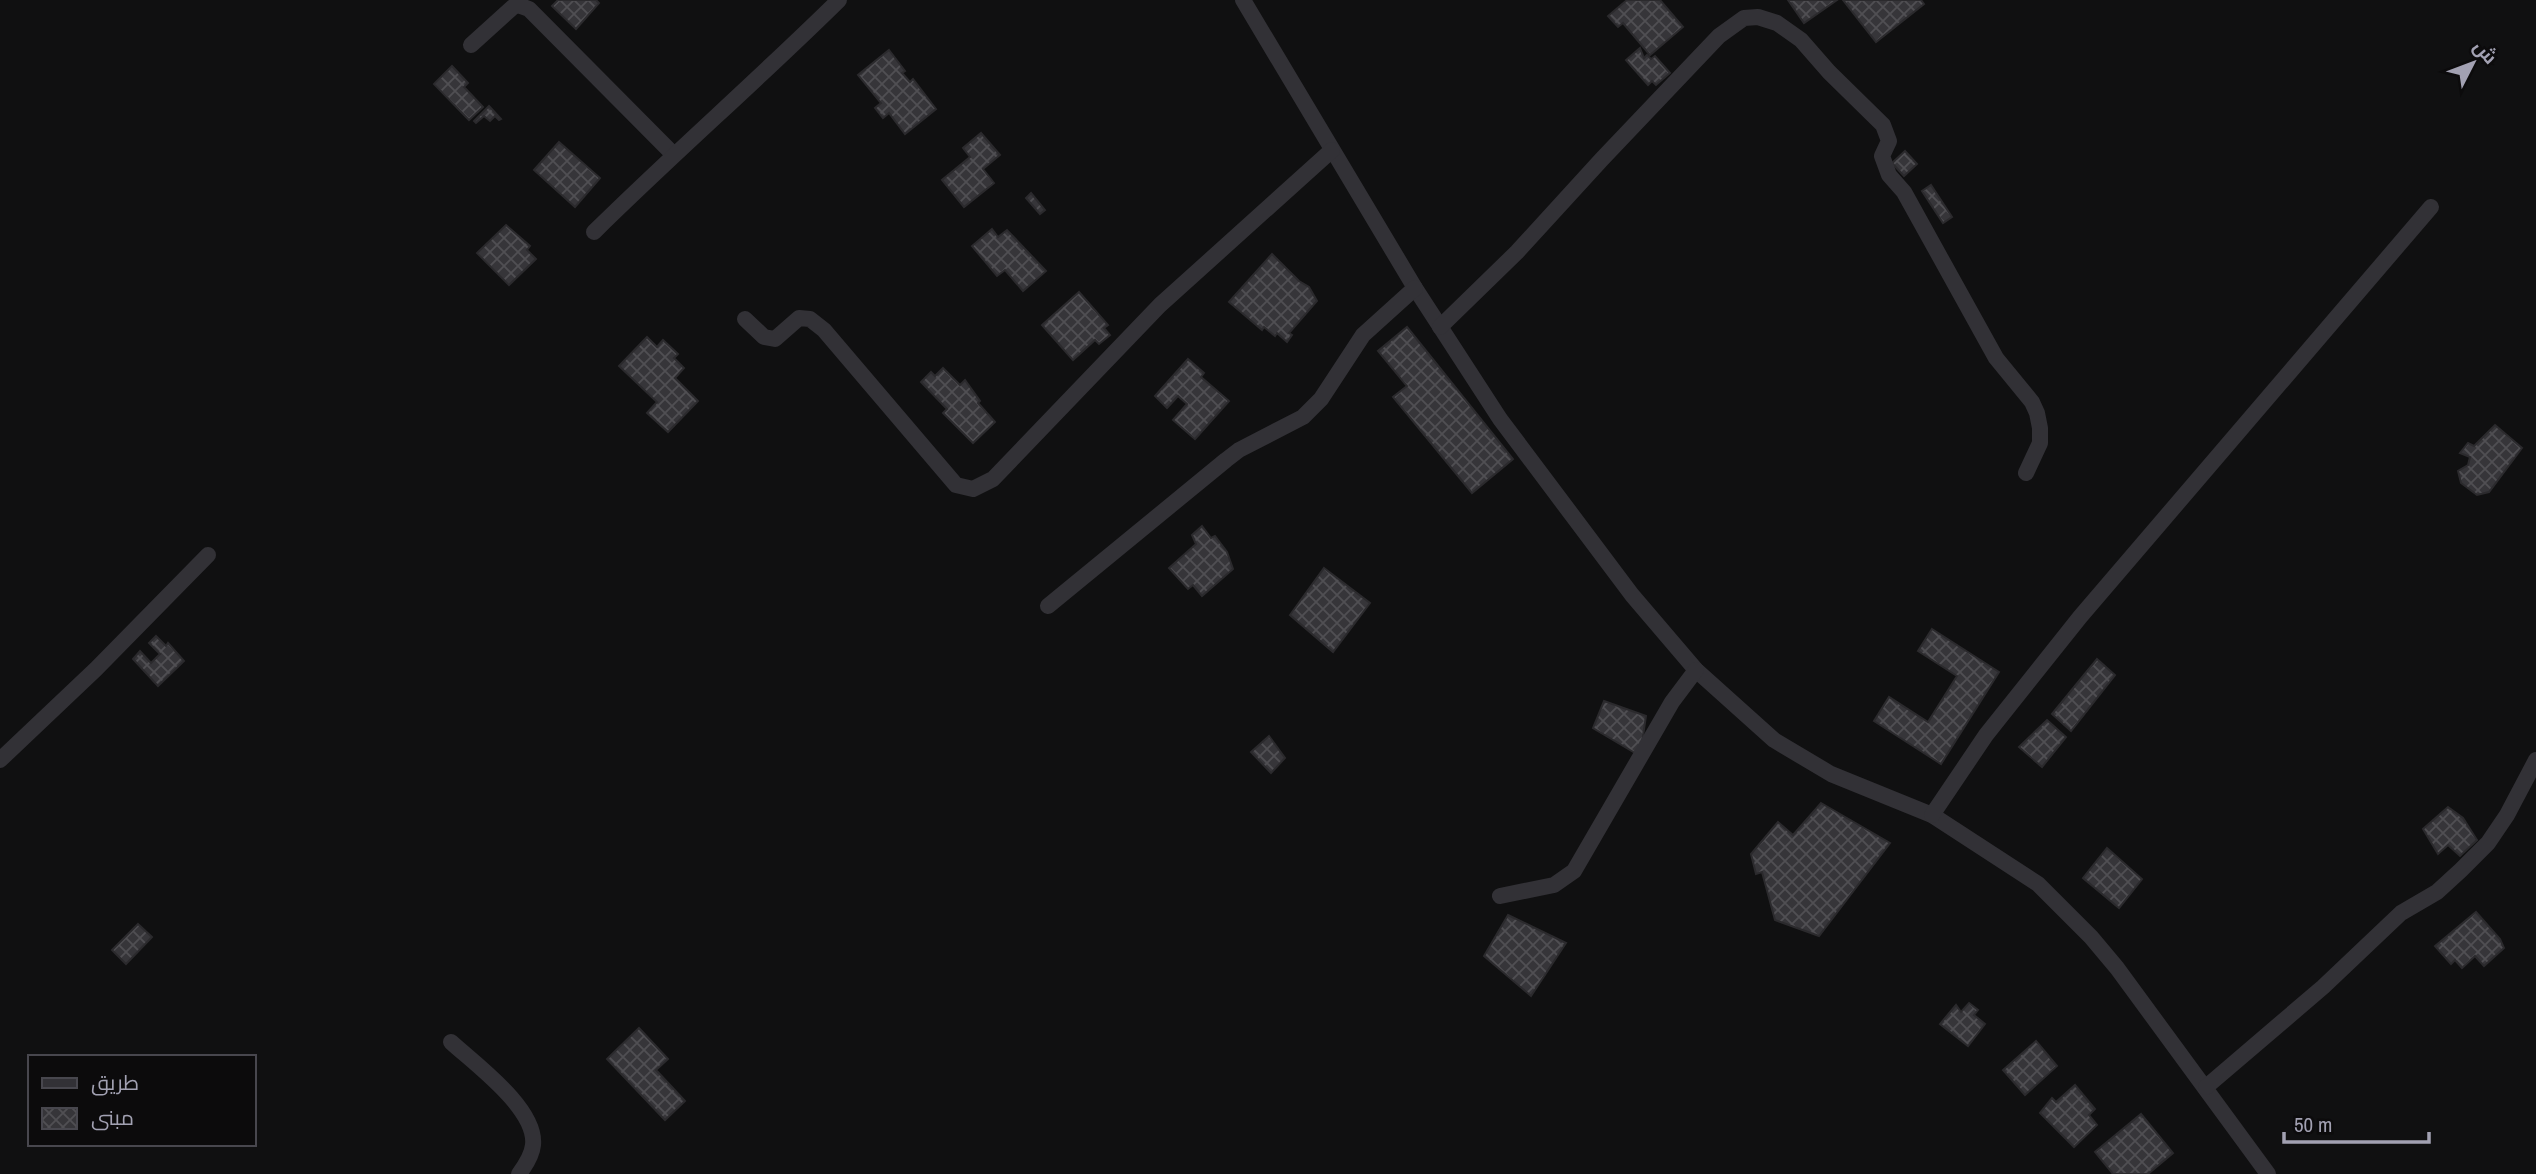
<svg xmlns="http://www.w3.org/2000/svg" width="2536" height="1174" font-family="'Archivo Narrow',Cairo,sans-serif">
<style>
.building{fill:url(#building-cross-hatch);stroke:#2b2a2d;stroke-width:2}
.lines{fill:none;stroke-linecap:round;stroke-linejoin:round}
.minor{stroke:#323136;stroke-width:16}
</style>
<defs>
<pattern id="building-cross-hatch" width="8" height="8" patternUnits="userSpaceOnUse" patternTransform="scale(1.75)"><rect width="8" height="8" fill="#363539"/><path d="M0 0l8 8M0 8l8-8" fill="none" stroke="#504f53"/></pattern>
</defs>
<rect width="100%" height="100%" fill="#101011"/>
<g class="building">
<path d="M558,0H596L599,3L576,29L552,6Z"/>
<path d="M1627,0H1660L1683,27L1650,55L1623,23L1618,27L1608,16Z"/>
<path d="M1788,0H1837L1804,23Z"/>
<path d="M1843,0H1921L1924,4L1876,42Z"/>
<path d="M1640,48L1644,58L1647,55L1651,59L1655,56L1670,73L1656,85L1652,81L1648,85L1626,60Z"/>
<path d="M889,50L905,71L902,73L910,82L913,79L936,109L905,134L889,113L883,118L875,108L881,103L858,75Z"/>
<path d="M452,66L468,83L464,87L483,107L469,120L434,84Z"/>
<path d="M489,106L501,119L499,120L495,116L490,121L484,116L476,123L474,121Z"/>
<path d="M981,133L1000,155L983,169L994,183L964,207L942,180L970,157L963,148Z"/>
<path d="M559,142L600,178L575,207L534,170Z"/>
<path d="M1905,151L1917,164L1904,176L1892,163Z"/>
<path d="M1931,185L1952,217L1943,223L1922,191Z"/>
<path d="M1031,193L1045,210L1040,214L1026,198Z"/>
<path d="M506,225L530,246L527,250L536,259L509,285L477,253Z"/>
<path d="M992,229L998,237L1007,230L1046,271L1023,291L1005,270L997,276L972,246Z"/>
<path d="M1272,254L1299,281L1309,287L1317,301L1289,333L1292,335L1287,342L1277,333L1275,336L1264,327L1262,330L1229,302Z"/>
<path d="M1079,292L1108,325L1104,328L1110,335L1099,344L1095,340L1073,360L1042,325Z"/>
<path d="M1407,327L1513,459L1472,493L1393,397L1407,386L1378,351Z"/>
<path d="M647,337L657,347L663,340L678,354L674,358L684,368L675,378L698,401L668,432L647,413L657,402L619,366Z"/>
<path d="M1188,359L1204,373L1201,377L1229,401L1195,439L1173,420L1187,404L1178,396L1167,408L1155,396Z"/>
<path d="M943,368L960,385L965,380L980,401L978,403L995,422L973,443L943,413L947,409L921,382L931,372L935,376Z"/>
<path d="M2495,425L2522,448L2489,492L2477,495L2461,483L2458,471L2468,465L2470,457L2460,453L2468,443L2474,446Z"/>
<path d="M1202,526L1211,538L1215,536L1227,552L1233,569L1202,596L1193,585L1188,589L1169,568L1196,544L1192,535Z"/>
<path d="M1324,568L1370,603L1333,652L1290,615Z"/>
<path d="M1932,629L1999,672L1941,764L1874,721L1889,697L1928,722L1957,676L1918,651Z"/>
<path d="M156,636L166,646L168,643L184,661L158,686L133,659L140,651L151,663L160,654L149,643Z"/>
<path d="M2097,659L2115,675L2071,731L2052,714Z"/>
<path d="M1604,701L1646,716L1640,756L1593,728Z"/>
<path d="M2047,720L2066,737L2042,767L2019,747Z"/>
<path d="M1269,736L1285,758L1271,773L1251,752Z"/>
<path d="M1821,803L1890,843L1819,936L1775,920L1762,872L1756,874L1751,854L1778,822L1793,835Z"/>
<path d="M2448,807L2463,818L2477,840L2460,856L2448,845L2438,854L2423,829Z"/>
<path d="M2107,848L2142,879L2119,908L2083,878Z"/>
<path d="M2476,912L2500,939L2504,948L2484,966L2475,956L2462,968L2455,960L2451,964L2435,946Z"/>
<path d="M1508,915L1566,943L1531,996L1484,956Z"/>
<path d="M138,924L152,937L126,964L112,950Z"/>
<path d="M1969,1003L1978,1010L1974,1015L1985,1024L1968,1046L1940,1024L1956,1005L1961,1012Z"/>
<path d="M639,1028L668,1059L656,1070L685,1101L665,1120L607,1059Z"/>
<path d="M2036,1041L2057,1066L2025,1095L2003,1070Z"/>
<path d="M2075,1085L2095,1109L2089,1115L2097,1125L2074,1147L2040,1113L2052,1098L2056,1102Z"/>
<path d="M2141,1114L2173,1153L2148,1174H2113L2095,1152Z"/>
</g>
<g class="lines">
<g class="minor">
<path d="M1243,0L1415,288L1500,419L1632,595L1696,670L1774,740L1831,774L1932,815L2038,884L2091,937L2117,968L2268,1174"/>
<path d="M471,45L513,7L518,5L529,9L673,154"/>
<path d="M594,232C674,153 759,79 839,0"/>
<path d="M745,319L764,337L775,339L799,318L810,319L824,330L956,485L973,489L993,479L1160,305L1332,150"/>
<path d="M1440,327L1517,252L1602,159L1719,36L1744,18L1758,17L1777,23L1801,40L1829,72L1883,125L1889,141L1882,156L1889,175L1904,192L1996,358L2032,402L2037,413L2040,428V443L2026,473"/>
<path d="M1048,606L1226,460L1239,450L1303,417L1321,399L1363,335L1415,288"/>
<path d="M0,760L96,669L208,555"/>
<path d="M1932,815L1986,735L2080,617L2431,207"/>
<path d="M1500,896L1554,885L1574,871L1672,702L1696,670"/>
<path d="M451,1042C475,1064 537,1109 533,1145C532,1155 525,1166 519,1174"/>
<path d="M2206,1087L2323,987L2401,913L2437,892L2461,870L2488,843L2507,815L2536,760"/>
</g>
</g>
<rect x="28" y="1055" width="228" height="91" fill="#0c0b0c" stroke="#48474e" stroke-width="2"/>
<rect x="42" y="1078" width="35" height="10" fill="#323136" stroke="#48474e" stroke-width="2"/>
<text x="91" y="1090" font-size="21" fill="#a2a1b2">طريق</text>
<rect x="42" y="1108" width="35" height="21" fill="url(#building-cross-hatch)" stroke="#48474e" stroke-width="2"/>
<text x="91" y="1125" font-size="21" fill="#a2a1b2">مبنى</text>
<g transform="translate(2473 63) rotate(48)" stroke="#0c0b0c" stroke-width="5" paint-order="stroke">
<path d="M0-5L12 26L0 18L-12 26Z" fill="#a2a1b2"/>
<text y="-10" font-size="19" font-weight="bold" text-anchor="middle" fill="#a2a1b2">ش</text>
</g>
<path d="M2284 1132v10h145v-10" fill="none" stroke="#a2a1b2" stroke-width="3.5"/>
<text x="2294" y="1132" font-size="21" fill="#a2a1b2" stroke="#0c0b0c" stroke-width="5" paint-order="stroke">50 m</text>
</svg>
